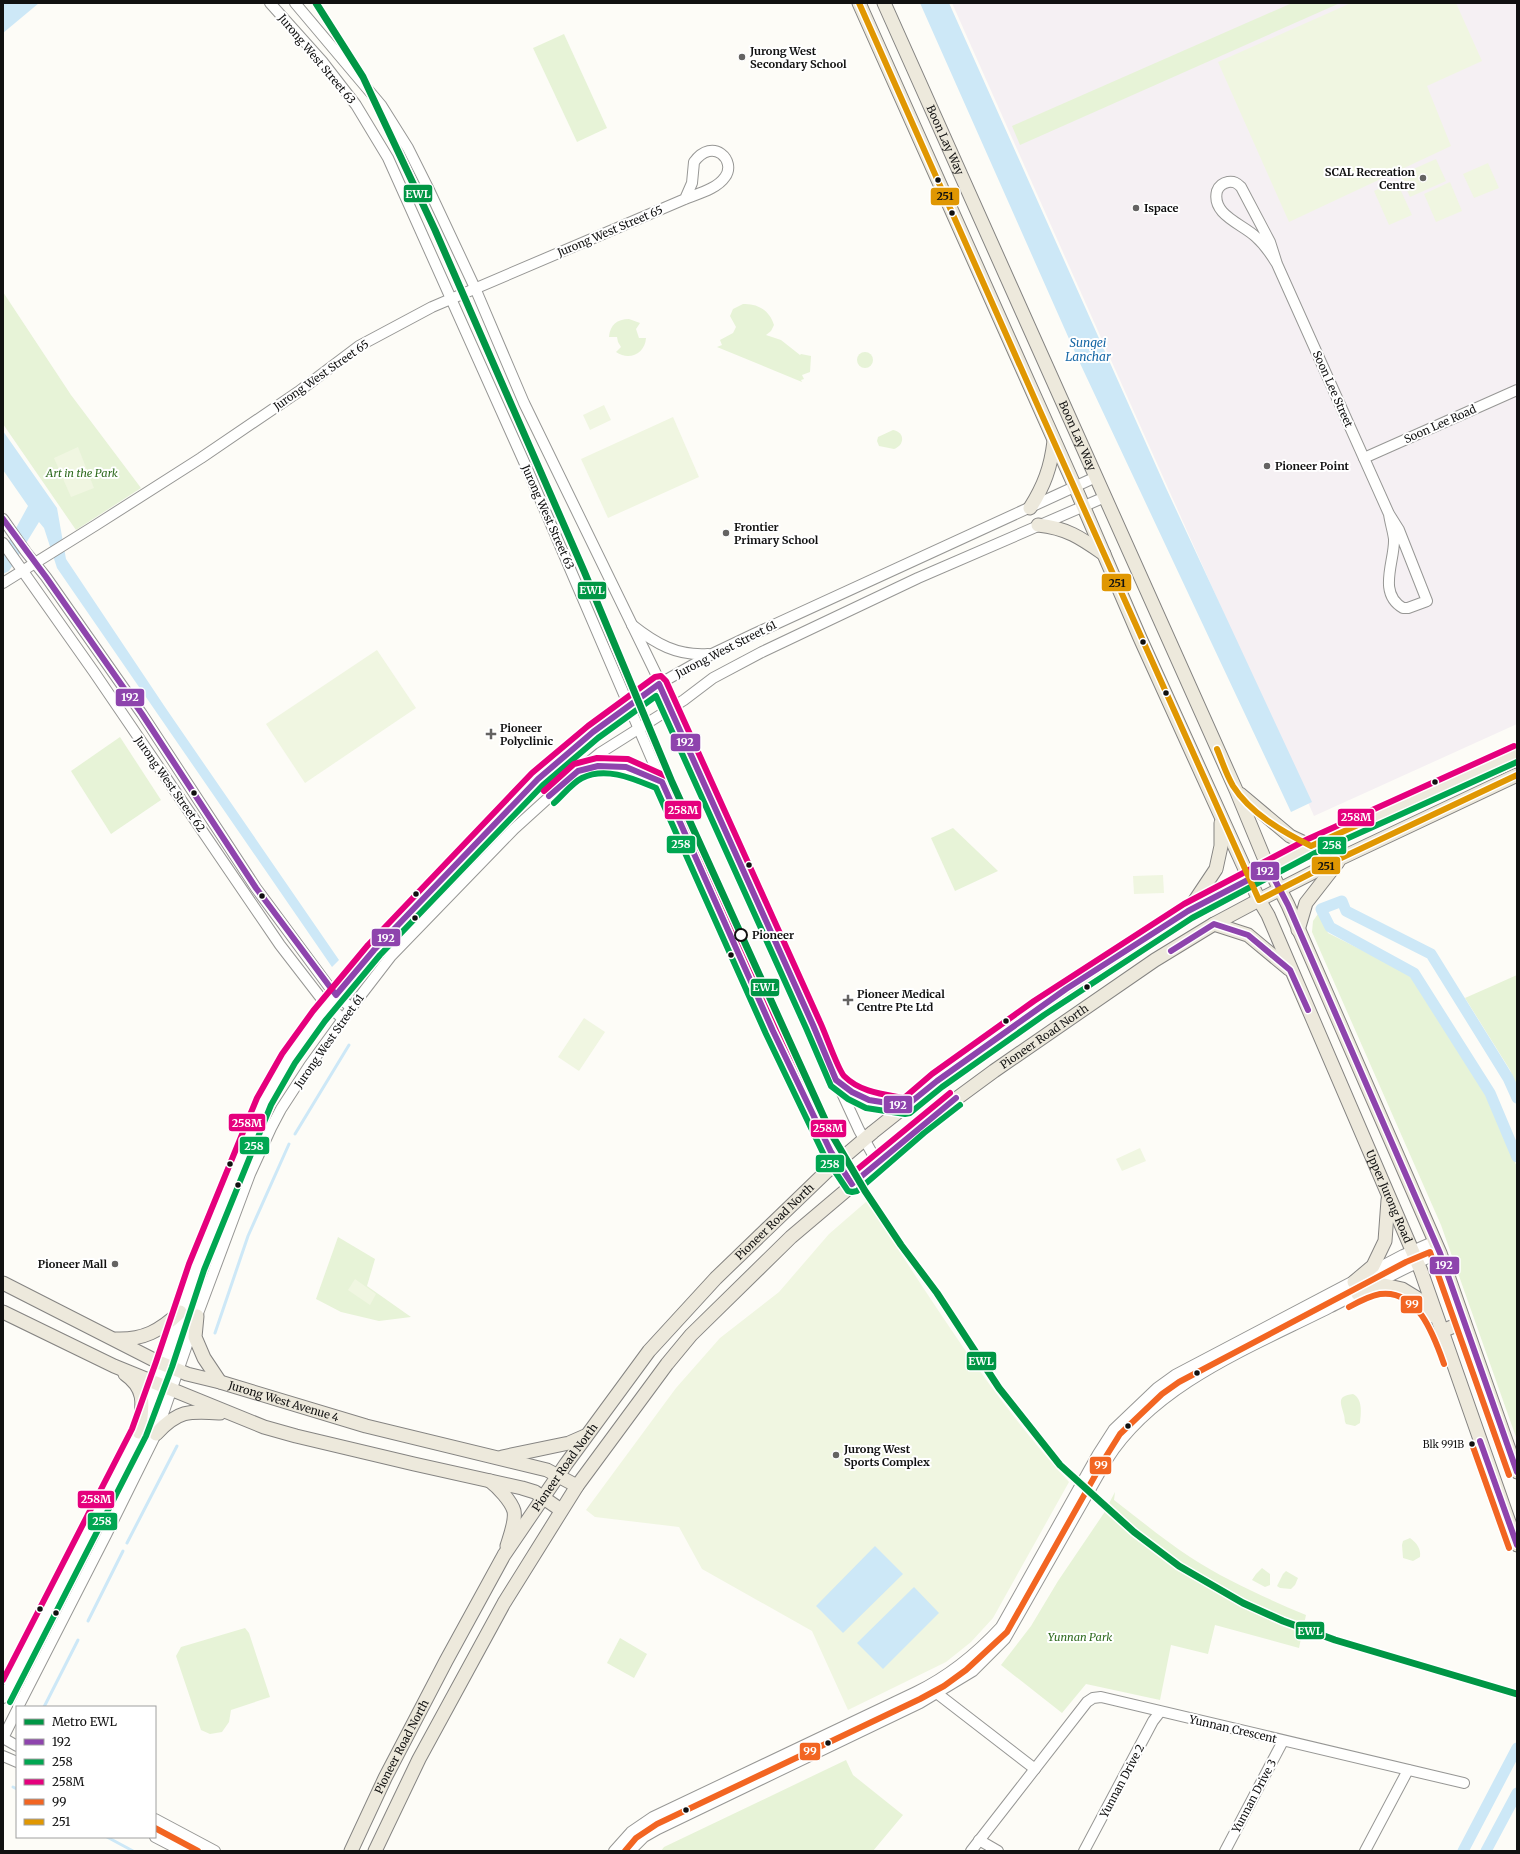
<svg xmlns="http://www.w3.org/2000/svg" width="1520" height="1854" font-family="Merriweather,serif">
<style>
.industrial{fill:#f5f0f3}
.green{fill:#e7f3d7}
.pitch{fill:#f0f6e1}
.water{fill:#cde8f7}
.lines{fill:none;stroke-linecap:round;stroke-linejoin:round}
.stream{stroke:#cde8f7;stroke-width:3}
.canal{stroke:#cde8f7;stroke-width:11}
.minor-casing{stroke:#979795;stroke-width:12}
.major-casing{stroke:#858482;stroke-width:15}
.minor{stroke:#fffffe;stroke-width:10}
.major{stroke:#ede9dc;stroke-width:13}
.bus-1-casing{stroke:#fff;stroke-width:9}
.bus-2-casing{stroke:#fff;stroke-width:9}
.bus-3-casing{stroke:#fff;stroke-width:9}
.bus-4-casing{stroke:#fff;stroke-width:9}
.bus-5-casing{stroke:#fff;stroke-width:9}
.bus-1{stroke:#8e44ad;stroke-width:6}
.bus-2{stroke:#00a651;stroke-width:6}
.bus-3{stroke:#e5007d;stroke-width:6}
.bus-4{stroke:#f26522;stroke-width:6}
.bus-5{stroke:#e09702;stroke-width:6}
.metro-1-casing{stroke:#fff;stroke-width:10}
.metro-1{stroke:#009645;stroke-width:7}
.poi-dot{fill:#646362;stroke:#fff;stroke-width:1.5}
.bus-dot{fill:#111;stroke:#fff;stroke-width:1.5}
.stop-dot{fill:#fff;stroke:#111;stroke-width:2}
.labels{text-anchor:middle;stroke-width:4;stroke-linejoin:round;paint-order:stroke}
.bus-label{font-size:10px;fill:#111;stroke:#fff;text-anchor:end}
.poi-label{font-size:11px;font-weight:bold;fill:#111;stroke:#fff;text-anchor:start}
.street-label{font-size:11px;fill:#111;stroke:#fff}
.park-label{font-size:11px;font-style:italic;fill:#2f6b1f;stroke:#fff}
.stop-label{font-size:11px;font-weight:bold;fill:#111;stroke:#fff;text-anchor:start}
.water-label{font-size:12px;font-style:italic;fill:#1768a6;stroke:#fff}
.line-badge{stroke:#fff;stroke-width:1.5}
.badge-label{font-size:11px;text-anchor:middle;font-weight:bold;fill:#fff}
.pale-badge-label{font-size:11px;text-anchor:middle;font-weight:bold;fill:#111}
</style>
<rect width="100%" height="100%" fill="#fdfcf7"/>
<path class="industrial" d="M952,3H1517V724L1314,816Z"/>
<g class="green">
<path d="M1292,3H1340L1020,145L1012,126Z"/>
<path d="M564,34L607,128L577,142L533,48Z"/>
<path d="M3,292L71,395L141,488L76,530L3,424Z"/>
<path d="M743,304C758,303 770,311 774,325L771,331L766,335L781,340L800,355L801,354L811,356L810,372L802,375L804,379L801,380L802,382L717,347L722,345L720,340L733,333L736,327L730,316L733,309Z"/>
<path d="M629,319L640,323L636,329L639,338H646C645,354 629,361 616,352L621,347L618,342L617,337H609C610,325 617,319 629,319Z"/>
<circle cx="865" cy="360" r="8"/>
<path d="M893,430C905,432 905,445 894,449L879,446L877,441L878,437Z"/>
<path d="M120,737L161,800L111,834L71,771Z"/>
<path d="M953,828L998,871L955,891L931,838Z"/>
<path d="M1320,911L1328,933L1411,975L1488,1099L1517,1167V1440L1441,1225L1312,932L1313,921Z"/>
<path d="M1517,975V1086L1510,1070L1465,998Z"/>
<path d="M338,1237L375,1259L367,1286L411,1317L379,1321L341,1312L316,1299Z"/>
<path d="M1353,1394C1363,1399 1361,1413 1360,1423L1355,1426L1346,1424C1344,1421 1345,1418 1344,1415C1341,1403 1336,1396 1353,1394Z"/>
<path d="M1115,1492L1114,1500C1139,1519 1164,1540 1190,1557C1227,1581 1266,1598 1306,1615L1299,1648L1215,1625L1208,1654L1171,1645L1160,1700L1086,1684L1062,1713L1001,1665L1031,1626L1058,1581L1104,1513Z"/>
<path d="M1410,1538C1417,1543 1421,1549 1420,1557L1413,1561L1403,1558L1402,1545L1403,1541Z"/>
<path d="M1262,1568L1270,1574V1585L1265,1587L1252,1580L1256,1574Z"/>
<path d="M1286,1571L1298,1578L1295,1585L1291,1589L1280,1588L1277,1586L1283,1574Z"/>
<path d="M245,1628L249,1633L270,1697L231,1710L229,1722L222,1732L210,1734L201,1730L176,1656L181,1647Z"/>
<path d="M620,1638L647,1654L634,1678L607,1663Z"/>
<path d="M846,1760L853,1775L903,1815L873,1851H661L664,1847Z"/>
</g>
<g class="pitch">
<path d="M1351,3H1456L1482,61L1427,86L1451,146L1289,222L1218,62Z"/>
<path d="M1436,159L1446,181L1410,197L1400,175Z"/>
<path d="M1488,163L1499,188L1474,198L1463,174Z"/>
<path d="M1396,180L1412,215L1389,225L1374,191Z"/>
<path d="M1450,182L1462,211L1436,222L1424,194Z"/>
<path d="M604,405L611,420L590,430L583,415Z"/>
<path d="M673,417L699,477L608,518L581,459Z"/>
<path d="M78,447L94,488L71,497L54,458Z"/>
<path d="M377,650L416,708L305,783L266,724Z"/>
<path d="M1163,875L1164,893L1134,894L1133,876Z"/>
<path d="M584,1018L605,1032L579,1071L558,1057Z"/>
<path d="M1140,1148L1146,1161L1122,1171L1116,1159Z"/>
<path d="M867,1201C930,1298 991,1397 1069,1482L993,1618L971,1642L946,1662L848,1710L812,1631L702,1569L679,1527L595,1517L586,1510L676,1388L720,1338L779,1292L829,1234Z"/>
<path d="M355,1279L376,1294L370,1305L348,1290Z"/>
</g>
<g class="water">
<path d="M3,3H39L3,33Z"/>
<path d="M920,3H949L1166,488L1312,802L1291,812L1078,359Z"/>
<path d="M3,431L57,508L66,559L167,710L339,960L332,967L57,568L44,528L39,522L9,571L3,574V552L28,506L3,470Z"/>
<path d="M875,1546L903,1574L843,1633L816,1606Z"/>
<path d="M914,1587L939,1613L883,1669L857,1643Z"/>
</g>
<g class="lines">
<g class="stream">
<path d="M295,1134L349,1045"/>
<path d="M215,1333L248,1236L289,1144"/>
<path d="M127,1543L177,1446"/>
<path d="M88,1621L123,1551"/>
<path d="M44,1707L78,1640"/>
<path d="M13,1787L17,1789"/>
<path d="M107,1837L133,1851"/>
</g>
<g class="canal">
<path d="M1517,1098L1508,1078L1431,954L1346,911L1342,901L1321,909L1330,927L1414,973L1490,1093L1517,1157"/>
<path d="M1463,1851L1517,1748"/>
<path d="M1486,1851L1517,1793"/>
</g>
<g class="minor-casing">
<g id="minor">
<path d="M270,3L322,61L356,105L388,158L525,464L678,820L773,1031L831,1152L852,1184"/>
<path d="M295,3L381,105L408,148L430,192L475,288L524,403L657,676L836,1080L859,1130L877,1162"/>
<path d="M1277,264C1271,254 1265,245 1256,237C1243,224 1211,215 1217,191C1219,186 1223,183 1228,182C1234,181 1237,183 1241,187L1270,242L1277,264L1389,514L1399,530L1427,601L1408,608H1403C1377,593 1395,561 1394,539C1393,531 1390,522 1389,514"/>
<path d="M1364,458L1517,390"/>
<path d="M3,519L26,552L46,577L142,714L256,888L330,988L351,1008"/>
<path d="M3,543L94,672L280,945L324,1002L343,1019"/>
<path d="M3,583L96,525L201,458L298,392L359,346L432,307L685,199C697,194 717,189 725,177C737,161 713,136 694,162L692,183L685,199"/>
<path d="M632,625C656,644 677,656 708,654"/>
<path d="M580,770C617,762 629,769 662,782"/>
<path d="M934,1691L1035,1769"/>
<path d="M3,1698L139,1432L164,1365L196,1267L264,1101L306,1032L374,950L538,779L565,754L629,704L659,684L712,654L754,634L1096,477"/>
<path d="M18,1707L106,1535L156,1434L197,1316L250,1174L271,1128L281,1109L309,1066L351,1008L391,956L514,829L578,771L600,753L684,700L713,678L762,652L918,578L1105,497"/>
<path d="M3,1738L17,1710"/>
<path d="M3,1738L17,1746"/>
<path d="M3,1756L17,1762"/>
<path d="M155,1819L215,1851"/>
<path d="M155,1837L182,1851"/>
<path d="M979,1840L998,1851"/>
<path d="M614,1851L631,1832L653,1817L916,1692C949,1676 976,1654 1001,1627L1098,1454L1114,1429L1157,1388L1175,1375L1403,1255L1435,1241"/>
<path d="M630,1851L644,1837L658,1829L920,1703L973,1671L1005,1639L1107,1460C1155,1384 1252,1347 1329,1308C1366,1290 1401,1268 1440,1253"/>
<path d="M971,1851L1087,1702L1093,1698L1101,1697L1464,1783"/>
<path d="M1084,1851L1153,1721L1160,1712"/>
<path d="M1225,1851L1283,1741"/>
<path d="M1365,1851L1408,1770"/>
</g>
</g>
<g class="major-casing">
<g id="major">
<path id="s1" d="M859,3L1072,480L1140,638L1259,900L1268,915L1421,1271L1517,1545"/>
<path id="s2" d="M884,3L1236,790L1265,860L1288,905L1440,1253L1517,1472"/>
<path d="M1030,508C1044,486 1051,467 1054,441"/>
<path d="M1038,525C1067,528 1081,538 1104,554"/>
<path d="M1240,794L1290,836L1311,846"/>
<path d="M1190,908L1216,869L1221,846V823"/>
<path d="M1214,924L1248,935L1289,969"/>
<path d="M1298,930L1306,903L1338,862"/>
<path d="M836,1080L852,1092L869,1100L906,1106"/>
<path d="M1354,1282L1373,1266L1385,1241L1388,1200"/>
<path id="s3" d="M3,1283L156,1361L187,1374L220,1382L366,1426L547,1470L577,1486"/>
<path d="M1358,1294L1384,1285L1402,1289L1420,1300L1431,1316"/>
<path d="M3,1312L114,1366L264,1427L296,1436L414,1464L522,1488L535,1492L561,1510"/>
<path d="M197,1316L195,1337L204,1358L220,1382"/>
<path d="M1442,1331L1464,1322"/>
<path d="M116,1339C143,1340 160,1331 180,1312"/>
<path d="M125,1374C148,1390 142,1408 139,1432"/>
<path d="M156,1434C178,1410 189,1411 220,1413"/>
<path d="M502,1457L569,1443L585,1436"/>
<path d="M490,1481C498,1487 511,1501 514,1511C516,1521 510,1536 507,1546"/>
<path id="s4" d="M351,1851L385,1778L446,1661L504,1555L566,1464L649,1351L716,1278L826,1172L873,1132L937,1081L1066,989L1188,911L1311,846L1517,753"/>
<path id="s5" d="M375,1851L419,1759L504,1603L577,1486L667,1364L691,1335L791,1237L941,1110L994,1071L1155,960L1214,924L1259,900L1339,859L1517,775"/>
</g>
</g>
<use href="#minor" class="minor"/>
<use href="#major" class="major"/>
<g class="bus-1-casing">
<g id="bus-1">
<path d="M3,519L46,577L142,714L256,888L336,995L374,950L538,779L593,732L659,684L813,1025L836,1080L852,1092L869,1100L906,1106L937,1081L1066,989L1188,911L1269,869L1288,905L1440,1253L1517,1472"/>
<path d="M549,796L578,771L598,766L626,767L662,782L773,1031L831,1152L852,1184L956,1098"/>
<path d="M1171,951L1214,924L1248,935L1290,970L1308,1010"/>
<path d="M1480,1441L1517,1545"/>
</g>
</g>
<g class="bus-2-casing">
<g id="bus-2">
<path d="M554,803C563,795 572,783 582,778C606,766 634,779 656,788L766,1034L824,1155L848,1191L852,1192L857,1191L924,1133L960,1105"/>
<path d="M10,1702L146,1436L172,1367L204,1270L271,1105L295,1063L325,1021L380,955L543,785L598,738L656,696L806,1028L831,1086L848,1099L866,1108L905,1114L910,1113L942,1087L1044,1015L1192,918L1315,853L1517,762"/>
</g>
</g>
<g class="bus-3-casing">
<g id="bus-3">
<path d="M544,791L574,764L597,758L628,759L668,777L780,1028L838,1148L854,1172L950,1093"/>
<path d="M3,1680L132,1429L156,1362L189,1264L257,1098L282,1054L313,1011L368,945L532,773L588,726L655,677L661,676L666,681L820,1022C825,1032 838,1070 844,1076C860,1092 882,1094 904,1098L932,1074L1034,1001L1184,904L1308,839L1514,746"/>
</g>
</g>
<g class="bus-4-casing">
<g id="bus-4">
<path d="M1349,1307C1358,1302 1369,1296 1380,1294C1418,1289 1434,1336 1444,1364"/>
<path d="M1472,1444L1509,1548"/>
<path d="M155,1828L198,1851"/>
<path d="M625,1851L636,1838L657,1824L920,1699L944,1686L966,1670L1007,1632L1105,1458L1120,1434L1162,1394L1179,1382L1406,1262L1430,1252L1509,1475"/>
</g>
</g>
<g class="bus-5-casing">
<g id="bus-5">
<path d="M859,3C992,302 1124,602 1259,900L1339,859L1517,775"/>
<path d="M1217,749C1222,761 1226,774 1233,786C1250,813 1283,832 1311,846L1360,824"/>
</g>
</g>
<use href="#bus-1" class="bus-1"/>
<use href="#bus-2" class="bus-2"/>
<use href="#bus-3" class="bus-3"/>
<use href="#bus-4" class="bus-4"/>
<use href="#bus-5" class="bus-5"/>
<g class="metro-1-casing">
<path id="metro-1" d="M316,3L363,77L435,230L584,571L672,782L832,1135L865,1191L901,1245L937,1293L999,1388L1060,1465L1134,1532L1179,1566L1243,1603L1283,1621L1335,1640L1517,1694"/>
</g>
<use href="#metro-1" class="metro-1"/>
</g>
<g class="poi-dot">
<circle cx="742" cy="57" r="4"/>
<circle cx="1423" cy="178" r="4"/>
<circle cx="1136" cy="208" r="4"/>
<circle cx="1267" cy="466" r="4"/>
<circle cx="726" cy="533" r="4"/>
<path d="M489 728h4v4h4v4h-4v4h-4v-4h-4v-4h4z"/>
<path d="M846 994h4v4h4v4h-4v4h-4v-4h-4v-4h4z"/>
<circle cx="115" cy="1264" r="4"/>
<circle cx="836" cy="1455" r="4"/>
</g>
<g class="bus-dot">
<circle cx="938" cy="180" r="3.5"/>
<circle cx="952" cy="213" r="3.5"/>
<circle cx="1143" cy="642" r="3.5"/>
<circle cx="1166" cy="693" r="3.5"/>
<circle cx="1435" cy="782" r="3.5"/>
<circle cx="194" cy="793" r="3.5"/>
<circle cx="749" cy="865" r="3.5"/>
<circle cx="416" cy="894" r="3.5"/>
<circle cx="262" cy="896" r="3.5"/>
<circle cx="415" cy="918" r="3.5"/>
<circle cx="731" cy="955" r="3.5"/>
<circle cx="1087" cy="987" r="3.5"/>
<circle cx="1006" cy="1021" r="3.5"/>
<circle cx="230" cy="1164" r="3.5"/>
<circle cx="238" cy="1185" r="3.5"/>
<circle cx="1197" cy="1373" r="3.5"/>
<circle cx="1128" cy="1426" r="3.5"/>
<circle cx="1472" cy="1444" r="3.5"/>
<circle cx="40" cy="1609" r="3.5"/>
<circle cx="56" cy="1613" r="3.5"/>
<circle cx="828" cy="1743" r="3.5"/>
<circle cx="686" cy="1810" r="3.5"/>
</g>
<circle class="stop-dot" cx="741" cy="935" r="6"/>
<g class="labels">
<g class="bus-label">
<text x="1464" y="1448">Blk 991B</text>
</g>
<g class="poi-label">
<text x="750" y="55">Jurong West<tspan x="750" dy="13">Secondary School</tspan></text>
<text x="1415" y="176" text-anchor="end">SCAL Recreation<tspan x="1415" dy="13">Centre</tspan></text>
<text x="1144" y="212">Ispace</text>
<text x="1275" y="470">Pioneer Point</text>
<text x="734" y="531">Frontier<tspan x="734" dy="13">Primary School</tspan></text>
<text x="500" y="732">Pioneer<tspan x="500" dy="13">Polyclinic</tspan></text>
<text x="857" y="998">Pioneer Medical<tspan x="857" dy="13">Centre Pte Ltd</tspan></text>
<text x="107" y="1268" text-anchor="end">Pioneer Mall</text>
<text x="844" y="1453">Jurong West<tspan x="844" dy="13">Sports Complex</tspan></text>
</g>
<g class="street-label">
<text transform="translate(317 59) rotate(50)" y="4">Jurong West Street 63</text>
<text dy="4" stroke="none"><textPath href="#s2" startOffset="150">Boon Lay Way</textPath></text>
<text transform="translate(610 231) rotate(-23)" y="4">Jurong West Street 65</text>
<text transform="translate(321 375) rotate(-35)" y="4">Jurong West Street 65</text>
<text transform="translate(1333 389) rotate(66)" y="4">Soon Lee Street</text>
<text transform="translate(1440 424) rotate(-24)" y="4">Soon Lee Road</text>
<text dy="4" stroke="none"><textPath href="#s2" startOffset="474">Boon Lay Way</textPath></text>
<text transform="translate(548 517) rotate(66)" y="4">Jurong West Street 63</text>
<text transform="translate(726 649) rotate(-27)" y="4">Jurong West Street 61</text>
<text transform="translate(170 784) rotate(55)" y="4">Jurong West Street 62</text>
<text dy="4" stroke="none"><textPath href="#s5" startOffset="1070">Pioneer Road North</textPath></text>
<text transform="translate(329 1041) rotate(-55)" y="4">Jurong West Street 61</text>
<text dy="4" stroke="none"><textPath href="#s1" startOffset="1306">Upper Jurong Road</textPath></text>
<text dy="4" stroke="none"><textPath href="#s4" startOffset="764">Pioneer Road North</textPath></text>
<text dy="4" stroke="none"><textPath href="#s3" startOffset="306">Jurong West Avenue 4</textPath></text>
<text dy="4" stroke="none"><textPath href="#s4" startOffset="440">Pioneer Road North</textPath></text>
<text transform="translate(1233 1729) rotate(13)" y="4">Yunnan Crescent</text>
<text dy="4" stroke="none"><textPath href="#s4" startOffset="116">Pioneer Road North</textPath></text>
<text transform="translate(1122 1781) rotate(-62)" y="4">Yunnan Drive 2</text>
<text transform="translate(1254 1796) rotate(-62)" y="4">Yunnan Drive 3</text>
</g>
<g class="park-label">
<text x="82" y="477">Art in the Park</text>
<text x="1080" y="1641">Yunnan Park</text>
</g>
<g class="stop-label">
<text x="752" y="939">Pioneer</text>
</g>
<g class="water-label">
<text x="1088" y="347">Sungei<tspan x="1088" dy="14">Lanchar</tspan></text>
</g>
</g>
<g class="line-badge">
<rect x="403" y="184" width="30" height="19" rx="4" fill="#009645"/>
<rect x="930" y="187" width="30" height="19" rx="4" fill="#e09702"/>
<rect x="1101" y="573" width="31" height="19" rx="4" fill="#e09702"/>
<rect x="577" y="581" width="30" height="19" rx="4" fill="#009645"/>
<rect x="115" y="688" width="30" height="19" rx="4" fill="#8e44ad"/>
<rect x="670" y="733" width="31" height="19" rx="4" fill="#8e44ad"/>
<rect x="664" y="800" width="38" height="20" rx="4" fill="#e5007d"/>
<rect x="1337" y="808" width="38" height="19" rx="4" fill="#e5007d"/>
<rect x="666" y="835" width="30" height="19" rx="4" fill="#00a651"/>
<rect x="1317" y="836" width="30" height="19" rx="4" fill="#00a651"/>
<rect x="1311" y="856" width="30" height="19" rx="4" fill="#e09702"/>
<rect x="1250" y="861" width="30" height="20" rx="4" fill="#8e44ad"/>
<rect x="371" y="928" width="30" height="19" rx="4" fill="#8e44ad"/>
<rect x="750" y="978" width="30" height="19" rx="4" fill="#009645"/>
<rect x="883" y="1095" width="30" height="19" rx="4" fill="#8e44ad"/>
<rect x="228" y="1113" width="38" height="19" rx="4" fill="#e5007d"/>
<rect x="810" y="1119" width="37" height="19" rx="4" fill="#e5007d"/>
<rect x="239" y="1136" width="31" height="19" rx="4" fill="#00a651"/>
<rect x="815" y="1154" width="30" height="19" rx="4" fill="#00a651"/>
<rect x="1429" y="1256" width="31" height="19" rx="4" fill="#8e44ad"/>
<rect x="1400" y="1295" width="23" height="19" rx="4" fill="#f26522"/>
<rect x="966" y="1351" width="31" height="20" rx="4" fill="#009645"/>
<rect x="1089" y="1456" width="23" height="19" rx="4" fill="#f26522"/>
<rect x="77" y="1490" width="38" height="19" rx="4" fill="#e5007d"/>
<rect x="87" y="1512" width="31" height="19" rx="4" fill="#00a651"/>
<rect x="1295" y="1621" width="30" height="19" rx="4" fill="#009645"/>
<rect x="799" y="1742" width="22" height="19" rx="4" fill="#f26522"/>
</g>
<g class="badge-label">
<text x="418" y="198">EWL</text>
<text x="592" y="594">EWL</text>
<text x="130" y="701">192</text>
<text x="685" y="746">192</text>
<text x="683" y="814">258M</text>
<text x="1356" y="821">258M</text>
<text x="681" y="848">258</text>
<text x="1332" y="849">258</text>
<text x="1265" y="875">192</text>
<text x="386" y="942">192</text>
<text x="765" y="991">EWL</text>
<text x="898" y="1109">192</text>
<text x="247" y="1127">258M</text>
<text x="828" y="1132">258M</text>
<text x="254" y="1150">258</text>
<text x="830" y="1168">258</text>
<text x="1444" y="1269">192</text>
<text x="1412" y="1308">99</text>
<text x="981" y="1365">EWL</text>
<text x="1101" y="1469">99</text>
<text x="96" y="1503">258M</text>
<text x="102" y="1525">258</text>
<text x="1310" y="1635">EWL</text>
<text x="810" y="1755">99</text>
</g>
<g class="pale-badge-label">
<text x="945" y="200">251</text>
<text x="1117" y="587">251</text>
<text x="1326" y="870">251</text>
</g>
<rect width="1520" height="1854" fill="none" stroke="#111111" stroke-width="8"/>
<rect x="16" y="1706" width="140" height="132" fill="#ffffff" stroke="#a0a0a0"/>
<rect x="24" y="1719" width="20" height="6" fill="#009645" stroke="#a0a0a0"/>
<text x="52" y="1726" font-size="12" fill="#111111">Metro EWL</text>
<rect x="24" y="1739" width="20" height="6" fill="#8e44ad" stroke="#a0a0a0"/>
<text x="52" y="1746" font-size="12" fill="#111111">192</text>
<rect x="24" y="1759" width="20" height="6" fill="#00a651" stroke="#a0a0a0"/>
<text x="52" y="1766" font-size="12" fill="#111111">258</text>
<rect x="24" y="1779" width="20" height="6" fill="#e5007d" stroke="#a0a0a0"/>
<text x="52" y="1786" font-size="12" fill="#111111">258M</text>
<rect x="24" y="1799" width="20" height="6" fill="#f26522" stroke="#a0a0a0"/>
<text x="52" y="1806" font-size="12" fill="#111111">99</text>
<rect x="24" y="1819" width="20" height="6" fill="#e09702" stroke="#a0a0a0"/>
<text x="52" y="1826" font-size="12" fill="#111111">251</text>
</svg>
